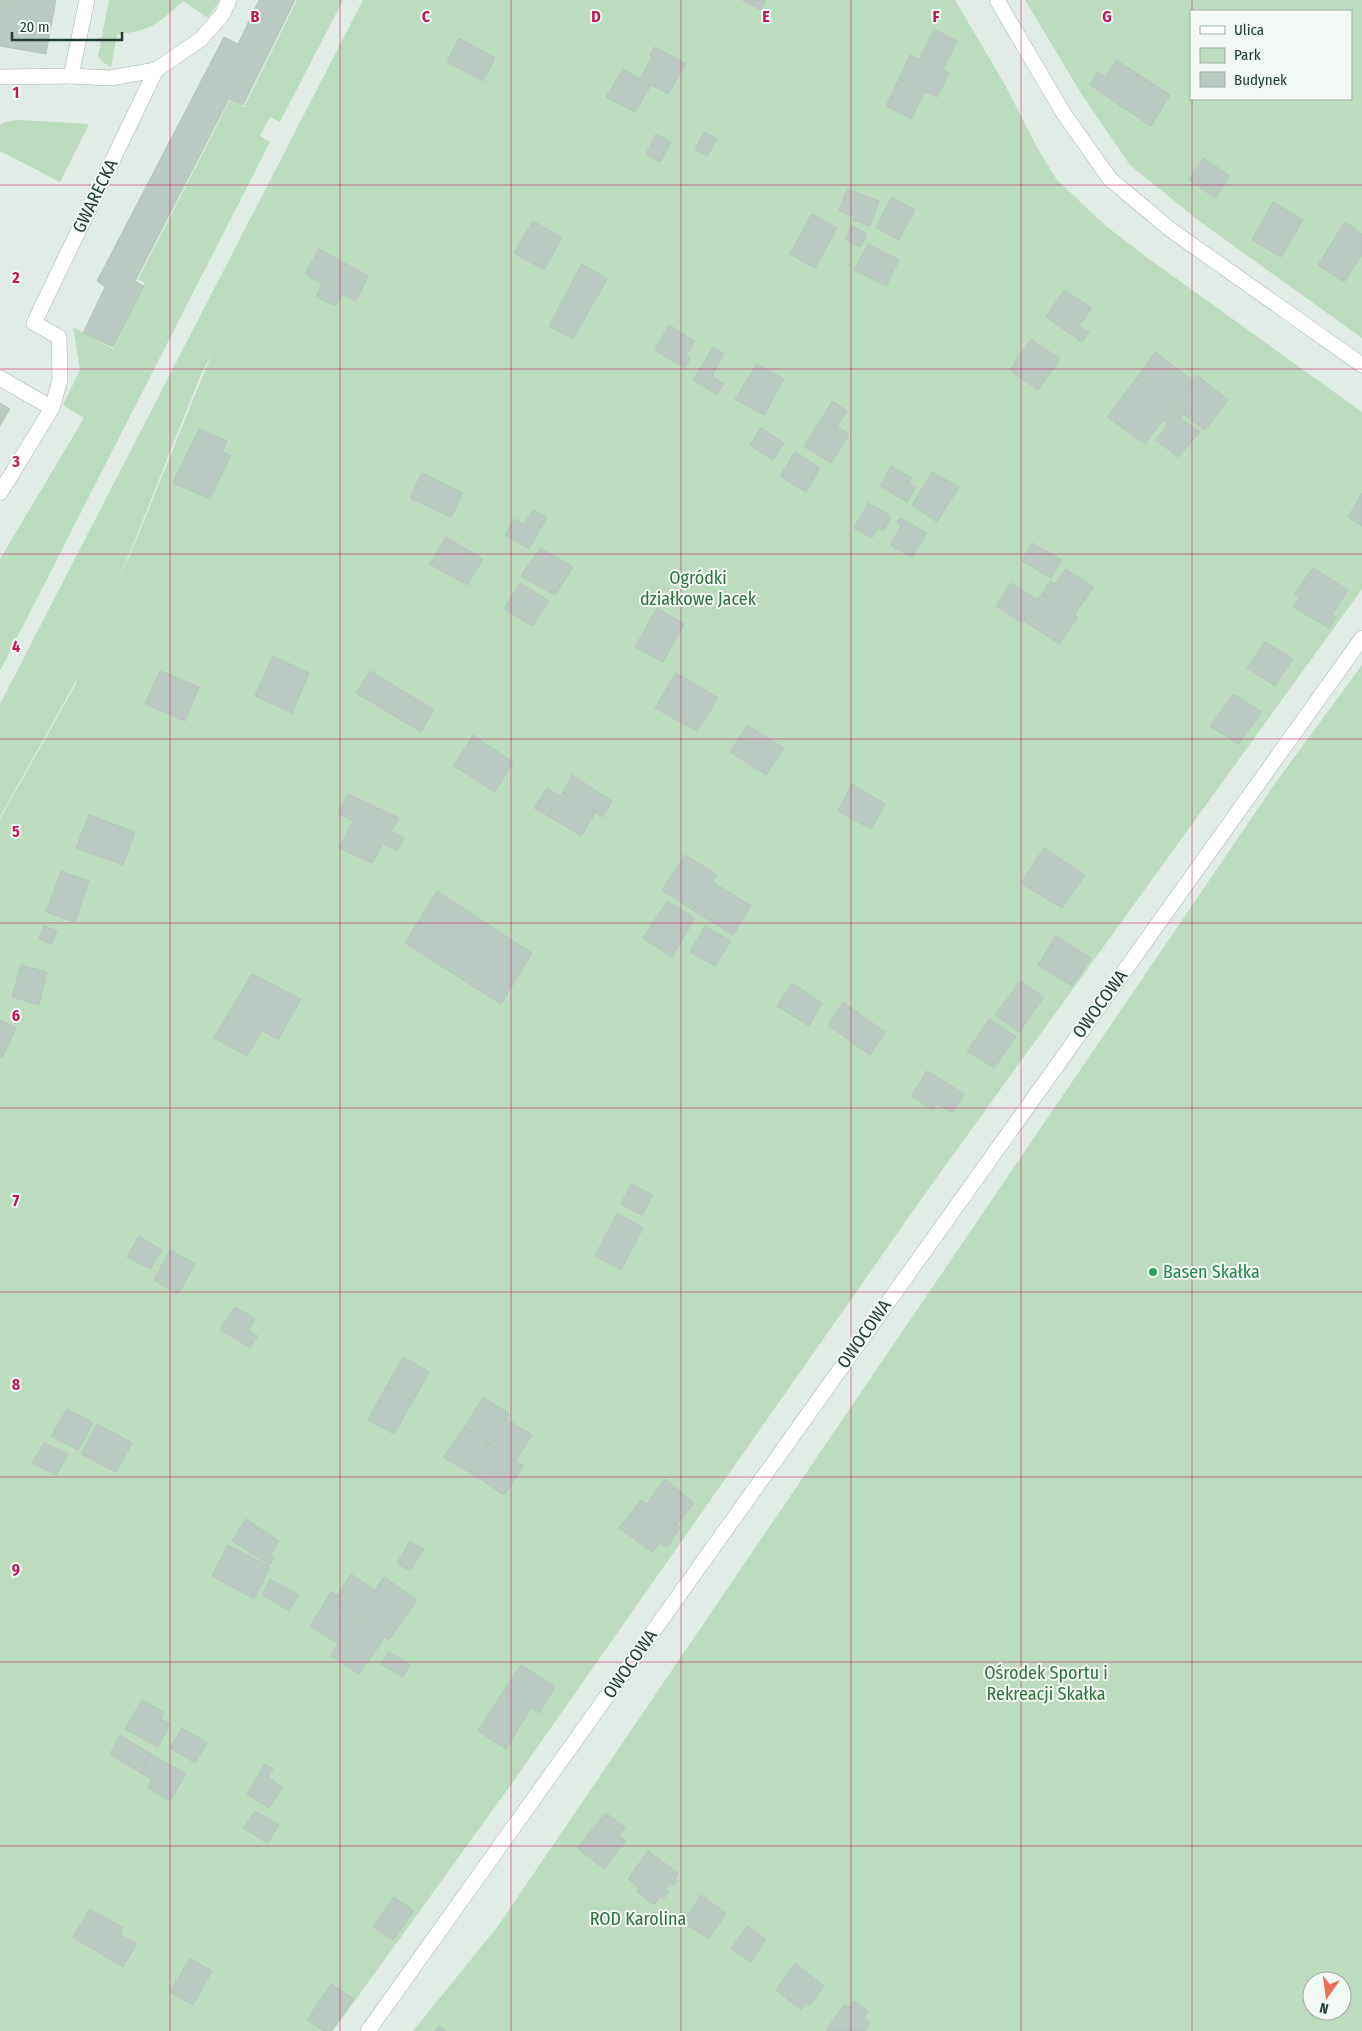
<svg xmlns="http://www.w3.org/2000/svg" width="1362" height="2031" font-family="'Fira Sans Condensed',sans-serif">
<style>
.green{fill:#bbdcbf;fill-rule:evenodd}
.building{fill:#bac9c1;stroke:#b4c5bc}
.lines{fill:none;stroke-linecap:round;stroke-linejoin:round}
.minor-casing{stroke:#a5b4ac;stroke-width:16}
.minor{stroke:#fff;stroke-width:15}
.grid{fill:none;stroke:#c2185b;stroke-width:1;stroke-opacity:0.55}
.leisure-dot{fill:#2e9e5b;stroke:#f2f8f4;stroke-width:2}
.labels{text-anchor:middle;stroke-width:4;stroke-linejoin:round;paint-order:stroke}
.street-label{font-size:18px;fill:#223c32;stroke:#f2f8f4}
.park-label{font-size:18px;fill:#2e723e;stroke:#f2f8f4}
.leisure-label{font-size:18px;fill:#27864d;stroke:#f2f8f4;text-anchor:start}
.grid-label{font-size:16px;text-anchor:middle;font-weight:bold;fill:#c2185b;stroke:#f2f8f4;stroke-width:4;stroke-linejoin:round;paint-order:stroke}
</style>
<rect width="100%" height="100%" fill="#e2ece6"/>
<g class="green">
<path d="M109,0H220L208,18L183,1C157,24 152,31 117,34L111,67L102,62L98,56Z"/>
<path d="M297,0H343L280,122L270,117L260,136L270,142L0,671V559L84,418L63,405L80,370L73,327L113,349L145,283L138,279L230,100L244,107Z"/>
<path d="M363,0H955L1004,83L1038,149L1057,180L1106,226L1149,259L1362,412V589L927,1191L515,1779L333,2031H0V819L77,682L76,681L0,817V704ZM212,353L130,555L116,583L129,555L199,379Z"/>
<path d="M1025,0H1362V338L1199,221L1130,165L1082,95ZM1191,11H1351V99H1191Z"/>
<path d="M18,120L89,124L60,182L0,151V125L5,122Z"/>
<path d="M1362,665V2031H413L498,1926L1276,782ZM1312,1981H1342V2011H1312Z"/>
</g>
<g class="building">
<path d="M0,0H56L46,54L0,46Z"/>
<path d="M259,0H295L243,105L229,99L135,281L144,286L113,347L83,333L105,287L97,281L224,37L238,44Z"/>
<path d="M742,0H766L761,10Z"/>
<path d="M934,29L957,41L942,71L919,60Z"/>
<path d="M459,38L495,58L483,81L447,62Z"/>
<path d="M655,47L686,64L668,94L640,79L652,57L650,55Z"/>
<path d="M910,55L949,73L937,97L899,79Z"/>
<path d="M1116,60L1138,74L1119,105L1090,85L1097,72L1106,77Z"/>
<path d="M623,69L651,85L635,112L606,97Z"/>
<path d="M1138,74L1170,95L1151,126L1119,105Z"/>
<path d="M899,79L925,91L911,119L886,106Z"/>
<path d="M704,132L717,139L707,156L695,150Z"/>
<path d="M656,134L671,142L660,162L646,154Z"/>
<path d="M1203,158L1230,176L1215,198L1189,180Z"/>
<path d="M847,189L879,201L870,226L853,220L854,216L839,211Z"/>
<path d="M892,197L915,210L899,240L876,227Z"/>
<path d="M1273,202L1303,220L1281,257L1252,240Z"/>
<path d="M812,214L837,228L815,268L790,254Z"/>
<path d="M533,221L562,238L544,270L514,253Z"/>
<path d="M1345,222L1362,234V255L1344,282L1318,265Z"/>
<path d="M852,226L867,234L860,247L845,239Z"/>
<path d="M868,244L899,260L886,286L854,270Z"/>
<path d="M319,249L368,276L356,301L342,294L335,306L316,297L322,284L305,274Z"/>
<path d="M582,264L607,279L573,339L549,326Z"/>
<path d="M1064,290L1092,308L1079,326L1089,332L1082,342L1046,317Z"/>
<path d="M669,325L695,341L686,355L690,358L685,368L655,350Z"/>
<path d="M1031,339L1060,359L1038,390L1010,370Z"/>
<path d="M713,347L724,354L712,376L724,384L717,395L693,380Z"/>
<path d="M1155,352L1193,381L1173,406L1136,379Z"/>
<path d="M757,364L784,379L764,415L735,399Z"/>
<path d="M1197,375L1228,400L1205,430L1173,406Z"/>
<path d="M1136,379L1173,406L1145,444L1107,417Z"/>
<path d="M832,401L847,411L837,427L822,418Z"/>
<path d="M0,403L10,409L0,426Z"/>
<path d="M1173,406L1184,414L1181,419L1200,432L1178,457L1156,440L1168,424L1163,420Z"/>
<path d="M822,418L849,434L831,463L804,446Z"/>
<path d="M761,428L784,443L773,460L750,445Z"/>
<path d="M199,429L227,441L222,452L231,455L210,499L173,483Z"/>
<path d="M795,452L820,468L806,492L780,476Z"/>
<path d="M891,466L912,478L909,483L916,487L907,502L880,486Z"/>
<path d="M932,472L959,487L937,522L912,505Z"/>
<path d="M422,473L463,493L451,517L410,498Z"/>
<path d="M1362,493V526L1348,517Z"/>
<path d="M868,503L888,514L886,516L891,518L883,531L878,528L872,538L854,528Z"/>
<path d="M533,510L547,518L538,533L524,524Z"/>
<path d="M900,518L927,533L912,557L890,545L901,526L897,523Z"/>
<path d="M514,519L538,533L529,549L505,535Z"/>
<path d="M446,537L483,559L467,585L430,564Z"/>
<path d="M1032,543L1062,560L1051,578L1022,561Z"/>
<path d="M540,548L573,567L555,595L521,576Z"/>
<path d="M1313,568L1348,590L1332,614L1336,617L1329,628L1293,607L1299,598L1294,594Z"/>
<path d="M1066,569L1094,587L1074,615L1042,594L1050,581L1055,584Z"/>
<path d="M520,583L549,601L532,626L504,609Z"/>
<path d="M1011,583L1038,600L1022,623L996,606Z"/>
<path d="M1042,594L1078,617L1059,644L1023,620Z"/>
<path d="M657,608L684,624L663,662L635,647Z"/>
<path d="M1265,642L1293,659L1275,686L1247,668Z"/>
<path d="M273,656L309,673L292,713L255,696Z"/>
<path d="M160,671L199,687L185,721L145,704Z"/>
<path d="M370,671L434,710L421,732L356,693Z"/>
<path d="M676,673L718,698L697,731L655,708Z"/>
<path d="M1234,694L1262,712L1238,744L1210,726Z"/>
<path d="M747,725L784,748L766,775L730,752Z"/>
<path d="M473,735L513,762L495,792L454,766Z"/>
<path d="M572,775L612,801L603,817L563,792Z"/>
<path d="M852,784L885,804L871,829L838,811Z"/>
<path d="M547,788L560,796L548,816L534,808Z"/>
<path d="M563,792L596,812L581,836L548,816Z"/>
<path d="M348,794L399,818L391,832L404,838L397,851L383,844L372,863L339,848L353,821L338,814Z"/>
<path d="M89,815L135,832L123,865L76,848Z"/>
<path d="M1044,848L1085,875L1062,908L1021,883Z"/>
<path d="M685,855L717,875L693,910L662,890Z"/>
<path d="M61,871L89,881L75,922L46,912Z"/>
<path d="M713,882L751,906L733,935L693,910Z"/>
<path d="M437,891L532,953L501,1004L405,943Z"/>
<path d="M667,901L695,918L672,957L643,938Z"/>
<path d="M44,926L57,931L52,944L39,939Z"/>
<path d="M705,926L731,941L715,966L690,952Z"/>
<path d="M1056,936L1091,958L1072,986L1038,965Z"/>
<path d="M21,965L47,972L39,1005L12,997Z"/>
<path d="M252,974L301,999L278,1040L262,1030L247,1056L214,1038Z"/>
<path d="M1021,981L1044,998L1019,1032L995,1015Z"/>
<path d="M792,983L822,1003L809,1026L777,1006Z"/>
<path d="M843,1002L885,1032L870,1055L828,1025Z"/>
<path d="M990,1019L1016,1037L994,1068L967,1051Z"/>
<path d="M0,1020L16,1028L2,1058L0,1057Z"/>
<path d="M927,1071L964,1094L952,1113L938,1104L933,1110L911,1096Z"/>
<path d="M631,1184L653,1195L642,1215L621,1204Z"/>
<path d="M617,1213L643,1228L621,1270L595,1256Z"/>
<path d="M139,1236L162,1250L150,1269L127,1257Z"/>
<path d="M170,1250L195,1264L178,1294L154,1280Z"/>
<path d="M235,1307L255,1319L248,1330L258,1336L250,1348L220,1329Z"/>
<path d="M403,1357L429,1372L413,1401L386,1387Z"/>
<path d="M386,1387L413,1401L394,1434L368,1420Z"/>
<path d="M483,1397L509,1414L489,1444L464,1428Z"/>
<path d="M67,1409L93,1423L78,1450L51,1436Z"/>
<path d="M506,1419L532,1435L516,1461L489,1444Z"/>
<path d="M97,1424L132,1443L116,1472L81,1454Z"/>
<path d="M464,1428L489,1444L471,1473L443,1457Z"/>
<path d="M44,1443L68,1454L56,1475L32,1463Z"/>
<path d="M489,1444L524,1466L504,1495L471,1473Z"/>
<path d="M665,1479L694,1503L676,1526L647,1504Z"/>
<path d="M641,1500L680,1528L667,1547L660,1543L652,1552L619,1528Z"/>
<path d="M246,1519L279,1541L270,1556L274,1558L270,1565L232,1541Z"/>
<path d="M410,1541L424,1549L410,1571L397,1563Z"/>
<path d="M228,1545L270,1567L254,1599L212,1576Z"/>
<path d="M351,1574L374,1590L356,1618L333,1602Z"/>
<path d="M384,1577L417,1600L389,1640L356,1618Z"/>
<path d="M270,1579L299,1595L289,1611L262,1594Z"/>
<path d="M331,1592L337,1595L333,1602L356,1618L339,1644L310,1626Z"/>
<path d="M356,1618L385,1637L359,1674L331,1656Z"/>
<path d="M389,1652L410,1665L403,1677L381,1664Z"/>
<path d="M521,1665L555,1687L539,1713L504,1690Z"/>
<path d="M504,1690L531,1708L506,1749L478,1731Z"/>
<path d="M142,1700L164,1712L161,1719L170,1724L158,1747L125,1729Z"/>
<path d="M182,1728L207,1743L195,1763L170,1748Z"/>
<path d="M120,1735L151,1754L141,1773L110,1754Z"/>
<path d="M151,1754L186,1774L170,1801L148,1788L152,1780L141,1773Z"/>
<path d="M265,1764L273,1769L268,1777L283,1787L269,1808L247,1794Z"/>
<path d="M255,1811L279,1825L267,1843L243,1828Z"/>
<path d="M606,1813L625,1828L619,1836L626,1841L604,1869L577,1848Z"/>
<path d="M648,1851L678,1873L675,1878L677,1880L674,1885L670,1883L665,1890L669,1892L663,1899L660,1896L654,1905L637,1892L639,1888L628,1879Z"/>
<path d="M701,1895L726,1913L709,1939L683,1922Z"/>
<path d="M394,1897L414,1911L393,1940L373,1927Z"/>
<path d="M90,1909L123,1928L120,1935L137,1944L123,1967L73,1937Z"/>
<path d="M747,1926L766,1939L751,1962L731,1949Z"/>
<path d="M190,1958L212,1971L193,2005L170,1992Z"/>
<path d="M795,1963L824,1986L810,2005L806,2003L801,2010L776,1990Z"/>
<path d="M331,1984L354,1999L331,2031H324L307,2020Z"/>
<path d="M854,2001L868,2011L864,2018L870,2022L865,2031H826L844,2004L849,2008Z"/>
<path d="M439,2026L447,2031H435Z"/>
</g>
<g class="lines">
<g class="minor-casing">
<g id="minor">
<path d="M997,0L1064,114L1110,179L1171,230L1362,365"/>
<path d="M71,76L110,78L156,70"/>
<path d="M0,77L71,76L87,0"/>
<path d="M0,378L52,408L0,493"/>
<path d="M52,408L60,380L59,337L34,323L156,70L201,39L222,15L229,0"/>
<path d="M368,2031L1362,638"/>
</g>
</g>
<use href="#minor" class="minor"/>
</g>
<path class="grid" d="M170,0V2031M340,0V2031M511,0V2031M681,0V2031M851,0V2031M1021,0V2031M1192,0V11M1192,99V2031M0,185H1362M0,369H1362M0,554H1362M0,739H1362M0,923H1362M0,1108H1362M0,1292H1362M0,1477H1362M0,1662H1362M0,1846H1362"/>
<circle class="leisure-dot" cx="1153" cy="1272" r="5"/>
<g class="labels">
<g class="street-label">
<text transform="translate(95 196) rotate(-64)" y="6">GWARECKA</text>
<text transform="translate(1100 1004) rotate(-54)" y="6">OWOCOWA</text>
<text transform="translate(864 1334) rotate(-55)" y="6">OWOCOWA</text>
<text transform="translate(630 1664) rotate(-55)" y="6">OWOCOWA</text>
</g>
<g class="park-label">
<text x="698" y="584">Ogródki<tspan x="698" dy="21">działkowe Jacek</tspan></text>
<text x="1046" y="1679">Ośrodek Sportu i<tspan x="1046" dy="21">Rekreacji Skałka</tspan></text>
<text x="638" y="1925">ROD Karolina</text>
</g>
<g class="leisure-label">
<text x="1163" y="1278">Basen Skałka</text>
</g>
</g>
<g class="grid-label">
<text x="255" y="22">B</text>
<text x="426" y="22">C</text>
<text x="596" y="22">D</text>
<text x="766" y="22">E</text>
<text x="936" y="22">F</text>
<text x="1107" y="22">G</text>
<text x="16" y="98">1</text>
<text x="16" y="283">2</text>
<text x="16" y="467">3</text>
<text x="16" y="652">4</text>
<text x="16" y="837">5</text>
<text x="16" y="1021">6</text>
<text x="16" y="1206">7</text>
<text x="16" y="1390">8</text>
<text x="16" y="1575">9</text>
</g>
<rect x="1190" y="10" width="162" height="90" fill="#f2f8f4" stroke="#9fada6"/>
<rect x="1200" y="26" width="25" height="8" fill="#ffffff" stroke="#9fada6"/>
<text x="1234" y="35" font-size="15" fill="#223c32">Ulica</text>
<rect x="1200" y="48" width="25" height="15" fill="#bbdcbf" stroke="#9fada6"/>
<text x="1234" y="60" font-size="15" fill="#223c32">Park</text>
<rect x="1200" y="72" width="25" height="15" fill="#bac9c1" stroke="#9fada6"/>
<text x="1234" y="85" font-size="15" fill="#223c32">Budynek</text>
<g transform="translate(1327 1996) rotate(194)"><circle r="24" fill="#f2f8f4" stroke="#9fada6"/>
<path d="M0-4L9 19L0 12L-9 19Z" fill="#ee6c5e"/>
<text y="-8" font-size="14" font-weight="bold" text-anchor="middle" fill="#223c32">N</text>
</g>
<path d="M12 32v8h110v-8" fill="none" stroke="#223c32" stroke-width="2.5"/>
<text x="20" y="32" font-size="15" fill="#223c32" stroke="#f2f8f4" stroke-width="4" paint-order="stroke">20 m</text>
</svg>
